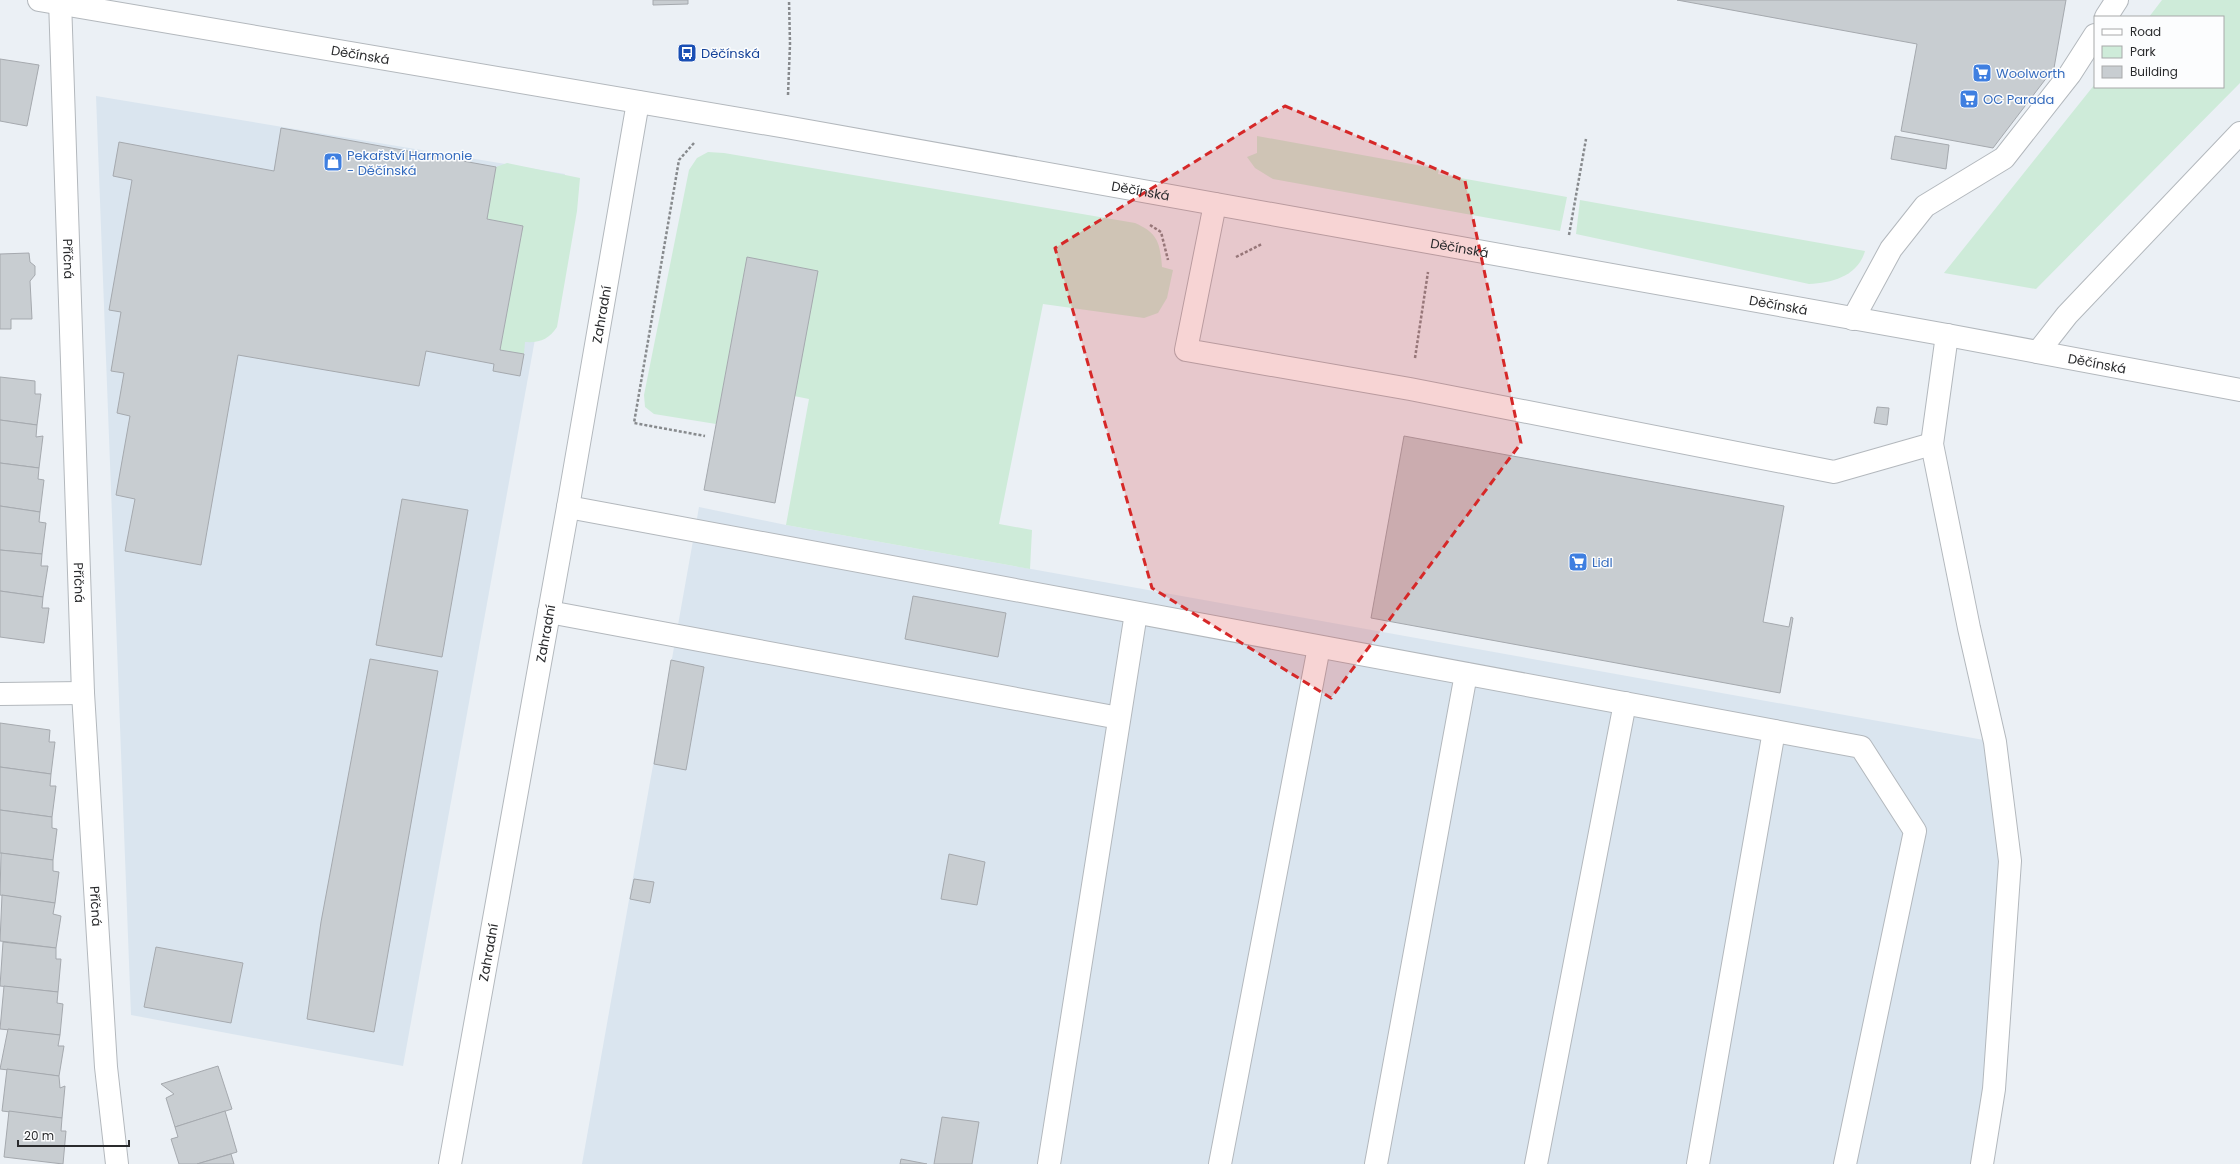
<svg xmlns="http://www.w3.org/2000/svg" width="2240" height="1164" font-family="Poppins,sans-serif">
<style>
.built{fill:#dae5ef}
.green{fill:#ceebd9}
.building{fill:#c8cdd1;stroke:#a5a9ae}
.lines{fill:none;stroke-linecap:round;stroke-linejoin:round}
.minor-casing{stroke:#b3b8bd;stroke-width:24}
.major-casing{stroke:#b3b8bd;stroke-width:24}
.path{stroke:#878a8d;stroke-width:2.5;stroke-dasharray:3 2;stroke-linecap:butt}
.minor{stroke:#fff;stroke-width:22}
.major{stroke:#fff;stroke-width:22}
.marked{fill:#d62828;fill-opacity:0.2;stroke:#d62828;stroke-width:3;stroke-dasharray:8 5;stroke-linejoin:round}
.labels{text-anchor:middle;stroke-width:3;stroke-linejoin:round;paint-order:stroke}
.transit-label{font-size:13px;fill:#164399;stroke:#fcfdfe;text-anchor:start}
.street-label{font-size:13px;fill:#2a2b2d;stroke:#fcfdfe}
.shop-label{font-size:13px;fill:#366cbe;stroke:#fcfdfe;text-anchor:start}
</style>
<rect width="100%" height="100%" fill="#ebf0f5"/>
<g class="built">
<path d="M96,96L565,174L403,1066L131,1015Z"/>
<path d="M699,507L786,525L1995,742L2009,876L1994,1164H582Z"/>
</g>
<g class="green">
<path d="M2162,0H2240V83L2036,289L1944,273L2095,84V87H2223V17H2149Z"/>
<path d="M1257,136L1439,169L1438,174L1567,197L1560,231L1273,179L1255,168L1247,157L1257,153Z"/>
<path d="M708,152L724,153L1135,223C1158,233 1160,243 1162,267L1173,270L1167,298L1158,313L1144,318L1043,304L999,524L1032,530L1030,569L786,525L809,399L794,396L817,271L747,258L716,424L654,414L645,407L644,395L689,170L697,158Z"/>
<path d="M507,163L580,178L577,211L557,327C549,339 540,343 525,342L524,354L500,350L523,226L487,219L496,167Z"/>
<path d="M1580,200L1865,251C1858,276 1832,283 1809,284L1576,234Z"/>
</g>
<g class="building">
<path d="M653,0H688V4L653,5Z"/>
<path d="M1677,0H2066L2054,68L1993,148L1901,131L1917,44Z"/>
<path d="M0,59L39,65L27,126L0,121Z"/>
<path d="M281,128L496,167L487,219L523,226L500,350L524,354L520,376L493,371L494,364L426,351L419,386L238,355L201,565L125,551L135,499L116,495L130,416L117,413L124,373L111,371L121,312L109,310L132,180L113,176L119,142L274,171Z"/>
<path d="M1895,136L1949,145L1946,169L1891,159Z"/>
<path d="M29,253L30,262L35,266V275L30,281L32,319H11V329H0V254Z"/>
<path d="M747,257L818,271L775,503L704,490Z"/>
<path d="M0,377L35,381V394H41L37,425L0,420Z"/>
<path d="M1877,407L1889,408L1887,425L1874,423Z"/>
<path d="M0,420L37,425L36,437L43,436L39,468L0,463Z"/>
<path d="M1404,436L1784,506L1763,622L1789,627L1791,617L1793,618L1780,693L1371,618Z"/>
<path d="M0,463L39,468L38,479L44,480L40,512L0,506Z"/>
<path d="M402,499L468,510L442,657L376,645Z"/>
<path d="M0,506L40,512L39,522L46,523L42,554L0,550Z"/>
<path d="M0,550L42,554L41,566H48L43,597L0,591Z"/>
<path d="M0,591L43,597L42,608H49L44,643L0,637Z"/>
<path d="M913,596L1006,613L998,657L905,639Z"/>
<path d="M370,659L438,671L374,1032L307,1019L321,922Z"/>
<path d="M671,660L704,667L686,770L654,764Z"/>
<path d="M0,723L50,730L49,742H55L51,774L0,767Z"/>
<path d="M0,767L51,774L50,786H56L52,817L0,810Z"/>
<path d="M0,810L52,817V828L57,829L53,860L0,853Z"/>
<path d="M1,853L53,860V871L59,872L55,903L0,895Z"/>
<path d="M949,854L985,862L977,905L941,899Z"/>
<path d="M634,879L654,882L650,903L630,899Z"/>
<path d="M2,895L55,903L53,914L61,916L56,948L0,941Z"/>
<path d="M3,942L56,948V959H61L58,992L0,986Z"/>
<path d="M156,947L243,963L231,1023L144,1007Z"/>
<path d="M4,986L58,992L57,1003L63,1004L60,1035L0,1029Z"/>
<path d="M8,1029L60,1035L58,1046H64L59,1076L0,1069Z"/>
<path d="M218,1066L232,1109L175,1127L166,1098L174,1094L161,1084Z"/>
<path d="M7,1069L59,1076L60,1088L65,1086L62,1118L2,1111Z"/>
<path d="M9,1111L62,1118L61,1131H66L63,1164L4,1157Z"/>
<path d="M225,1111L237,1152L197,1164H179L171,1139L178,1137L175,1127Z"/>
<path d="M942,1117L979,1122L972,1164H934Z"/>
<path d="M231,1154L234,1164H197Z"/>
<path d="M901,1159L927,1164H900Z"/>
</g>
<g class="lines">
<g class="minor-casing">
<g id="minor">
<path id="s1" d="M60,0L83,693L106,1067L117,1164"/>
<path d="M2106,17L2117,0"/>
<path d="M1215,204L1186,350L1410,389L1834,472L1932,444"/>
<path d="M1853,319L1891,249L1925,206L2004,158L2070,74L2095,35"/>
<path d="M1947,335L1932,444L1969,628L1995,742L2010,861L1994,1089L1982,1164"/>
<path d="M2038,352L2067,315L2240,133"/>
<path d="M568,507L1861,747L1915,831L1845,1164"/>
<path d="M549,612L1119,718"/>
<path d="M0,694L83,693"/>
<path id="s2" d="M450,1164L568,507L638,102"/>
<path d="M1049,1164L1136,613"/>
<path d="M1220,1164L1319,647"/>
<path d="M1376,1164L1466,674"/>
<path d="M1536,1164L1625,703"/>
<path d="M1698,1164L1774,731"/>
</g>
</g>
<g class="major-casing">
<g id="major">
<path id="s3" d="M39,0L786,127L1947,335L2240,390"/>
</g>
</g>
<g class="path">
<path d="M788,95L790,44L789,0"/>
<path d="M694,143L679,160L634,423L705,436"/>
<path d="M1150,225L1161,232L1168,260"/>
<path d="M1569,235L1586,139"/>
<path d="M1236,257L1262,244"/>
<path d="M1415,358L1428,272"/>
</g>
<use href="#minor" class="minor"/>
<use href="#major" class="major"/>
</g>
<path class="marked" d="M1285,106L1465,181L1521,443L1331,698L1152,588L1055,248Z"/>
<defs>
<g id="bus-square" transform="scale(1)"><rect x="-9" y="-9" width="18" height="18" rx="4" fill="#1a4fb4" stroke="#fcfdfe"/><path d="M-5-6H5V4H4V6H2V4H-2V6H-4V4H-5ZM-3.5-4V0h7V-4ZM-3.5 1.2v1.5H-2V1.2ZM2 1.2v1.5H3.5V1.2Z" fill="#fff"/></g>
<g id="supermarket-square" transform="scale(1)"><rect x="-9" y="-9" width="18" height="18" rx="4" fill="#3f7fe0" stroke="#fcfdfe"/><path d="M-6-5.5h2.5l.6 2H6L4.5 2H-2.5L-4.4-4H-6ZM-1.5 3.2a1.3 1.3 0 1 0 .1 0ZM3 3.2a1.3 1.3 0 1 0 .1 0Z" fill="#fff"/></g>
<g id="shop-square" transform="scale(1)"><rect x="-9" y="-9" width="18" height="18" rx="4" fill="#3f7fe0" stroke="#fcfdfe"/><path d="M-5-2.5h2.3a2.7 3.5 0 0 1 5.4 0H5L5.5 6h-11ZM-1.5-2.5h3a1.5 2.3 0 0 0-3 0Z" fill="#fff"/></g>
</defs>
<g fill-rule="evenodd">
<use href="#bus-square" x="687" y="53"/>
<use href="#supermarket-square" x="1982" y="73"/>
<use href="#supermarket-square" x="1969" y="99"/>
<use href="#shop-square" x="333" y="162"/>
<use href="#supermarket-square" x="1578" y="562"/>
</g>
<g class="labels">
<g class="transit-label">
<text x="701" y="58">Děčínská</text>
</g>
<g class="street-label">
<text dy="5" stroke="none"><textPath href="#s3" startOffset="326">Děčínská</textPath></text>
<text dy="5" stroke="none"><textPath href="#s3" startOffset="1118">Děčínská</textPath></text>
<text dy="5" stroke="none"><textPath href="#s3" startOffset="1442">Děčínská</textPath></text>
<text dy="5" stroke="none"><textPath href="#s1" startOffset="259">Příčná</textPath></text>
<text dy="5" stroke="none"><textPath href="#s3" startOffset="1766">Děčínská</textPath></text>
<text dy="5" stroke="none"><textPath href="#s2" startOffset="863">Zahradní</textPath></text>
<text dy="5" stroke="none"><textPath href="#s3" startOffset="2090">Děčínská</textPath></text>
<text dy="5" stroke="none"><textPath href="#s1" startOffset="583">Příčná</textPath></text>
<text dy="5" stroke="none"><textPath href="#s2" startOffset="539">Zahradní</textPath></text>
<text dy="5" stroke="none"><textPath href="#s1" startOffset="907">Příčná</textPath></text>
<text dy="5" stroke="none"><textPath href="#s2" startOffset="215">Zahradní</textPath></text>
</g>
<g class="shop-label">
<text x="1996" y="78">Woolworth</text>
<text x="1983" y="104">OC Parada</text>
<text x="347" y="160">Pekařství Harmonie<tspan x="347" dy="15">- Děčínská</tspan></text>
<text x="1592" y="567">Lidl</text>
</g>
</g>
<rect x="2094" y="16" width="130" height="72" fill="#fcfdfe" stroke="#a8a9aa"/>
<rect x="2102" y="29" width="20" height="6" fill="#ffffff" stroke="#a8a9aa"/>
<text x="2130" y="36" font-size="12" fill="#2a2b2d">Road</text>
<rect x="2102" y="46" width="20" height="12" fill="#ceebd9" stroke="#a8a9aa"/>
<text x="2130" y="56" font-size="12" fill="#2a2b2d">Park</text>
<rect x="2102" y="66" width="20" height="12" fill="#c8cdd1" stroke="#a8a9aa"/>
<text x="2130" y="76" font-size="12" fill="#2a2b2d">Building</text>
<path d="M18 1140v6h111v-6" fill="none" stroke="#2a2b2d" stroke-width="2"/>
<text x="24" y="1140" font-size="12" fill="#2a2b2d" stroke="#fcfdfe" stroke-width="3" paint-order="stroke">20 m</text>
</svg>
